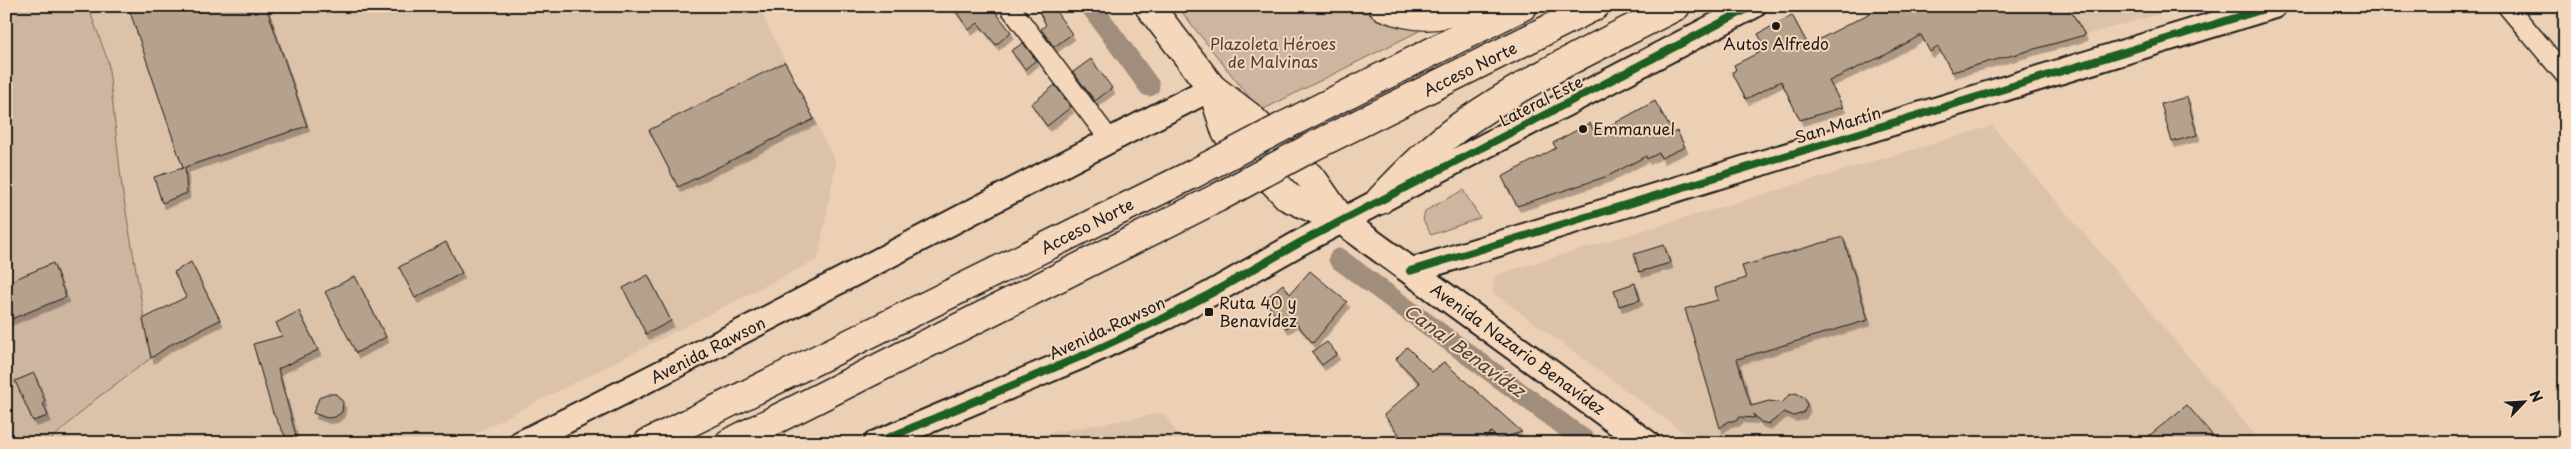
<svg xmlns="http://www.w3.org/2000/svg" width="2571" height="449" font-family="'Playpen Sans',sans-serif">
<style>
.built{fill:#dcc2a9}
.green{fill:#ceb59f;stroke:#75685e}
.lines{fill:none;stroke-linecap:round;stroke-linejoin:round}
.canal{stroke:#a08d7c;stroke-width:21}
.building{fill:#b6a18c;stroke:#1c1c1c;filter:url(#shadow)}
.minor-casing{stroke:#1c1c1c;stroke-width:22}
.tertiary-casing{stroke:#1c1c1c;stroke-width:28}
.secondary-casing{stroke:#1c1c1c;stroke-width:30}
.primary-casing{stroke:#1c1c1c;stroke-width:31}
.motorway-casing{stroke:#1c1c1c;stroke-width:31}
.minor{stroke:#f5d7bb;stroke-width:19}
.tertiary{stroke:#f5d7bb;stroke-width:24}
.secondary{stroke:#f5d7bb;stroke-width:26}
.primary{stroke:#f5d7bb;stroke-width:28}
.motorway{stroke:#f5d7bb;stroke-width:28}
.motorway-bridge-casing{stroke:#1c1c1c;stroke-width:31;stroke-linecap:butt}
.motorway-bridge{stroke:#f5d7bb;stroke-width:28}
.cycleway-casing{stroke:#f5d7bb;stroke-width:11}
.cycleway{stroke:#1b5e20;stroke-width:8}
.poi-dot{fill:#1c1c1c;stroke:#f5d7bb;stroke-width:2}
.labels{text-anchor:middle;stroke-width:4;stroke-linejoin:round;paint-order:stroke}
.park-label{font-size:16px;fill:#48423d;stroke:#f5d7bb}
.poi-label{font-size:16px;fill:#1c1c1c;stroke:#f5d7bb;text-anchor:start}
.street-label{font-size:16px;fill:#1c1c1c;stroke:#f5d7bb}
.water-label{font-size:18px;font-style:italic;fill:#4a443e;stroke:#f5d7bb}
</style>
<defs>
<filter id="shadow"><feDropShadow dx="3" dy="5.5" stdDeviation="0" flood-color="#0004"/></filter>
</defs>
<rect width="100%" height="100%" fill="#ecd0b5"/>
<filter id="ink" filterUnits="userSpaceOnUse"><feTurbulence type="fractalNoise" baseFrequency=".02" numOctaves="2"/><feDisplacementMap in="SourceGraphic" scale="10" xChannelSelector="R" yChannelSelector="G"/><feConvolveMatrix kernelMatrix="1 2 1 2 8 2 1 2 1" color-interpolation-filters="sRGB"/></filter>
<g filter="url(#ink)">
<g class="built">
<path d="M88,6H758L836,163L818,259L456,443H47L97,398L151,358L122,188L108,61Z"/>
<path d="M1914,6H2177L2170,8L2171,11L1952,72Z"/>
<path d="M1992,126L2262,443H1698L1492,292L1495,275Z"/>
<path d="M1163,413L1184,443H993Z"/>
</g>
<g class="green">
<path d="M6,6H88L108,61L122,188L151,358L97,398L47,443H6Z"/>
<path d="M1177,6H1337L1382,17L1433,24L1260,111Z"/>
<path d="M1463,190L1480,218L1431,235L1423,220L1425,211Z"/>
</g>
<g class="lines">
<g class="canal">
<path d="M1091,6L1149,86"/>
<path d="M1339,259L1588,443"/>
</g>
</g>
<g class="building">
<path d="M128,6H266L307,126L185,167L187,193L162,203L154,177L183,168Z"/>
<path d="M952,6H998L994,10L1011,32L996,45L978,23L969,30Z"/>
<path d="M1036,6H1052L1072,34L1054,47L1041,29L1046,25Z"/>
<path d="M1874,6H2068L2085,35L1952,72L1938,47L1930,52L1921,35L1887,54L1829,81L1843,107L1800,120L1781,81L1746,99L1732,72L1736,70L1734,65L1766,49L1758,34L1792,15L1808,45L1876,10Z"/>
<path d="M1023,43L1036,60L1025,69L1011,51Z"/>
<path d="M1091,59L1112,88L1095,101L1073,72Z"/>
<path d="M785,62L814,119L678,187L649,130Z"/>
<path d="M1055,85L1071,107L1047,126L1031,104Z"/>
<path d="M2187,97L2197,135L2172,142L2161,104Z"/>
<path d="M1655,101L1673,133L1677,131L1685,147L1661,158L1659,153L1647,159L1646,156L1608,176L1517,206L1502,177L1556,148L1553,143L1590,123L1595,134Z"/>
<path d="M1843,237L1868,320L1737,359L1751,406L1769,401L1782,403L1789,395L1796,393L1805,398L1807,406L1803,413L1794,416L1784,412L1769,424L1761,422L1753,414L1755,418L1740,417L1736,421H1728L1720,428L1685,309L1718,300L1715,288L1746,278L1742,266Z"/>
<path d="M446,242L462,273L415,298L399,267Z"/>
<path d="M1664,245L1670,263L1639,272L1634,254Z"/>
<path d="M191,262L220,320L170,345L151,358L143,319L186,297L174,272Z"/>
<path d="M53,263L66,297L6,321V283Z"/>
<path d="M1310,271L1347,302L1313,343L1295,322L1286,328L1264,300L1283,284L1290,294Z"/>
<path d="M648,275L671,321L646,334L623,288Z"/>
<path d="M355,276L386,337L356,353L325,292Z"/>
<path d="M1635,283L1640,300L1619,306L1614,290Z"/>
<path d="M299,311L318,350L278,369L298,443H289L273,413L253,344L282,336L276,323Z"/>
<path d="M1327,342L1337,354L1322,365L1312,352Z"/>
<path d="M1407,347L1432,372L1444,362L1522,432L1498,439L1491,432L1481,443H1406L1384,415L1420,383L1396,359Z"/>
<path d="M34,373L45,401L43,403L48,416L33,421L15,381Z"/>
<path d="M326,394H336L343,402L342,412L335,417L327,418L313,413L319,398Z"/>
<path d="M2187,405L2219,443H2140Z"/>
</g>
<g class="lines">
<g class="minor-casing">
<g id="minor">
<path d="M1009,6L1110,140"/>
<path d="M2507,6L2565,75"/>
</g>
</g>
<g class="tertiary-casing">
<g id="tertiary">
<path d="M1410,271L2274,6"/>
<path d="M521,443C754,329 981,205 1212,88"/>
<path d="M876,443L1089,353L1166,317L1210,294L1301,242L1753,6"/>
</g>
</g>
<g class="secondary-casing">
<path id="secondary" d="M1342,221L1646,443"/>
</g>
<g class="primary-casing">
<g id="primary">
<path d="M1149,6L1212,88L1250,117L1314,181L1342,221"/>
<path d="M1212,88L1226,132L1288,197L1342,221"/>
</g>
</g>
<g class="motorway-casing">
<g id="motorway">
<path d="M1383,6C1412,18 1439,20 1468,6"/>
<path d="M1286,125L1523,6"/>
<path d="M1310,148L1595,6"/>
<path d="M1380,200C1404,174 1430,148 1459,127C1526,79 1603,44 1676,6"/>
<path d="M648,443L1193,174"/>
<path d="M729,443L1217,198"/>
</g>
</g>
<use href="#minor" class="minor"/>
<use href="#tertiary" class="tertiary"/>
<use href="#secondary" class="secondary"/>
<use href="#primary" class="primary"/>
<use href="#motorway" class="motorway"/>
<g class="motorway-bridge-casing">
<g id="motorway-bridge">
<path d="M1193,174L1286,125"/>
<path d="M1217,198L1310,148"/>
</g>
</g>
<use href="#motorway-bridge" class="motorway-bridge"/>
<g class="cycleway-casing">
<g id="cycleway">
<path d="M1410,271L2274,6"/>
<path d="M876,443L1089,353L1166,317L1210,294L1301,242L1753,6"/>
</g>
</g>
<use href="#cycleway" class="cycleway"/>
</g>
</g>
<g class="poi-dot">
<circle cx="1776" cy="26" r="5"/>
<circle cx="1583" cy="129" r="5"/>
<rect x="1204" y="307" width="10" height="10" rx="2.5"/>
</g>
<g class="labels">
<g class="park-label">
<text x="1273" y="50">Plazoleta Héroes<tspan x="1273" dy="18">de Malvinas</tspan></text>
</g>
<g class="poi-label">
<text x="1776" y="50" text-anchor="middle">Autos Alfredo</text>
<text x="1593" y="135">Emmanuel</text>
<text x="1219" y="309">Ruta 40 y<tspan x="1219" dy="18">Benavídez</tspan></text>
</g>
<g class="street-label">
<text transform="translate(1470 69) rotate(-26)" y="6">Acceso Norte</text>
<text transform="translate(1541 101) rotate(-27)" y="6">Lateral Este</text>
<text transform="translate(1838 125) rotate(-17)" y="6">San Martín</text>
<text transform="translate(1087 226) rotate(-27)" y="6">Acceso Norte</text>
<text transform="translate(1107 328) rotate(-25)" y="6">Avenida Rawson</text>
<text transform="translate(1518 349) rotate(36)" y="6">Avenida Nazario Benavídez</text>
<text transform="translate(708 350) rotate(-27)" y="6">Avenida Rawson</text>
</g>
<g class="water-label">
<text transform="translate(1464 351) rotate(36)" y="6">Canal Benavídez</text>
</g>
</g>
<rect width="2571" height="449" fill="none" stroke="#f5d7bb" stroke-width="25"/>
<rect x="12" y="12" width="2546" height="424" fill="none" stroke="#1c1c1c" stroke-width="2" filter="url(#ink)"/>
<g transform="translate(2524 402) rotate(65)" stroke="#f5d7bb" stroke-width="4" paint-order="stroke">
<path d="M0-4L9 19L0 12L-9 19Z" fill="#1c1c1c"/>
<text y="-8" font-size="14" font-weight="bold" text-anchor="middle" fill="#1c1c1c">N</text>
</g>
</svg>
